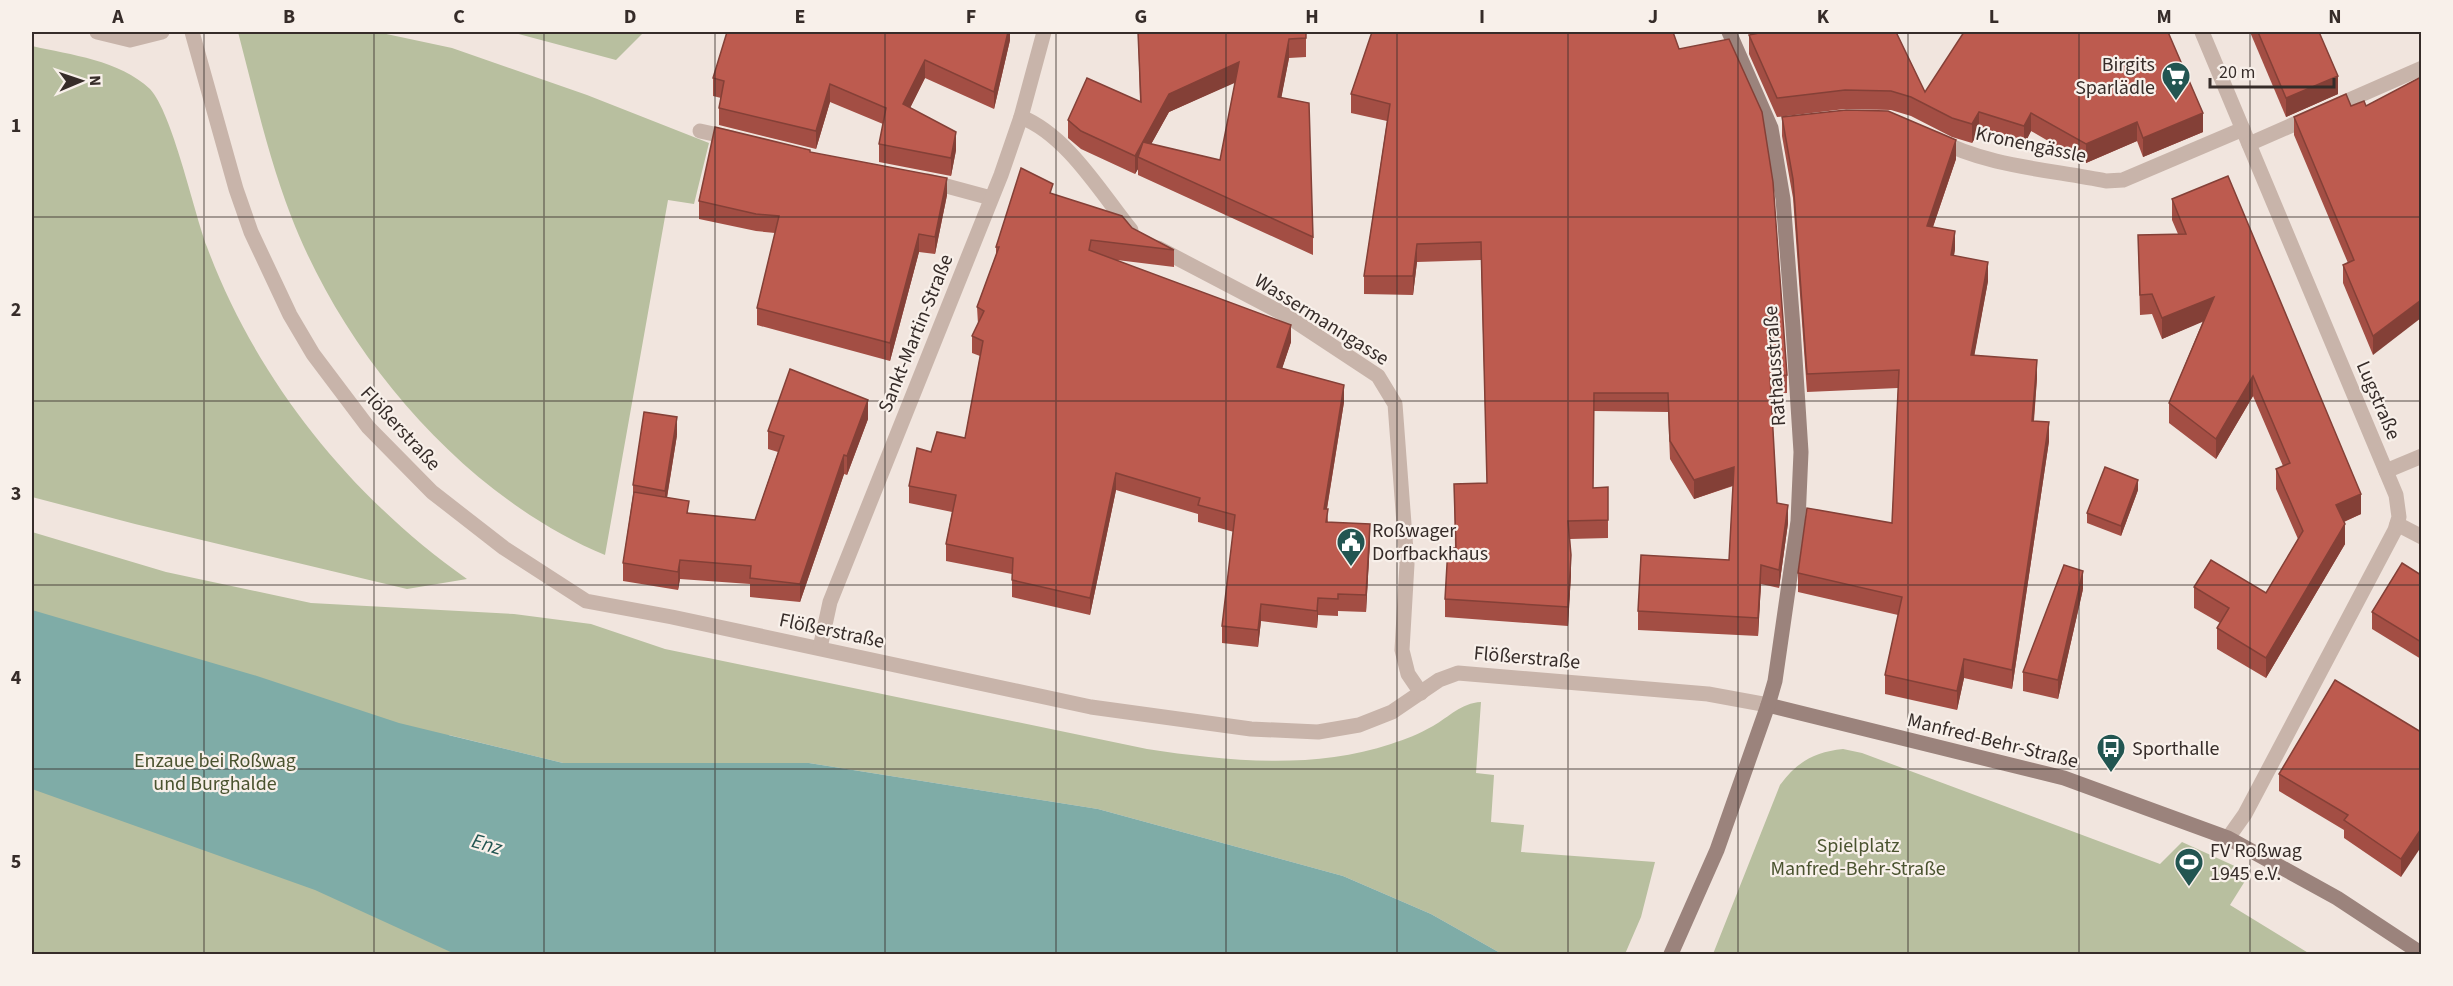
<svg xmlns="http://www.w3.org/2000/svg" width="2453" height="986" font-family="'Source Sans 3',sans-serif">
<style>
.green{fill:#b8bf9f}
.water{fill:#7faca7}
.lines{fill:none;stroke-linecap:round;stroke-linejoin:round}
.lane{stroke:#c8b4aa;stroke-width:15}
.street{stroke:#c8b4aa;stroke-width:15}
.secondary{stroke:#9b837c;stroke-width:15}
.wall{fill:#a34e44;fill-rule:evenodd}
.shaded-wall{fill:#844037}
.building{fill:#bd5b4f;stroke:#844037;stroke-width:1.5}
.grid{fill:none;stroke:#362c29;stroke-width:1.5;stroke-opacity:0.55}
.labels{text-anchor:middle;stroke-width:4.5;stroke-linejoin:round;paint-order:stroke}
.poi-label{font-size:20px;fill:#362c29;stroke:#f8f0ea;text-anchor:start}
.street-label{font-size:20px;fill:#362c29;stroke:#f8f0ea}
.park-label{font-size:20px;fill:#4a532f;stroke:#f8f0ea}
.water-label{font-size:21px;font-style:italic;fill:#225551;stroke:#f8f0ea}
.neatline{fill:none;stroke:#362c29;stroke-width:2}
.grid-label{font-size:20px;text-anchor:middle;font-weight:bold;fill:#362c29}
</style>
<rect width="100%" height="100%" fill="#f1e5de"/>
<g class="green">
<path d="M238,32H377L452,48L587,95L709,143L694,204L668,200L605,555C465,497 345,356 291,216C268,156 254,93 238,32Z"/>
<path d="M511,32H644L616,60Z"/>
<path d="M32,46C71,55 119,60 150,89C172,112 194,212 207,247C257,381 351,497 467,579L407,589L135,524L32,497Z"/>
<path d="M32,532L166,572L311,603L514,614L591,624L665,649L1147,749C1226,761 1313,770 1391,744C1406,739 1419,734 1433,726C1449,717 1461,703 1481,702L1476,773L1494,775L1491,822L1524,825L1521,852L1655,862L1641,917L1625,954H1502L1431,914L1343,876L1098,809L809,763H563L449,735L475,954H32Z"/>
<path d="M1843,749L1862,753L2160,864L2182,842L2250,873L2230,905L2310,954H1713L1780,785C1797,762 1814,752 1843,749Z"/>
</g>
<path class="water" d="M32,610L257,676L399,723L563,763H809L1098,809L1343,876L1431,914L1502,954H455L315,890L32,789Z"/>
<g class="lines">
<g class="lane">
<path d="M700,131L732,138"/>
<path d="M1937,139C1984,166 2053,170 2106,181L2123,180L2243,129"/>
<path d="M928,181L991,198"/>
</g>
<g class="street">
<path d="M97,32L130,40L162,32"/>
<path d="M192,32L236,189L251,232L290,315L313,354L368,427L432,492L504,548L586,601L672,617L1091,707L1251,729L1318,732L1359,725L1392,712L1439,680L1458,673L1708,694L1768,705"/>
<path d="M2202,32L2396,495L2399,517L2395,530L2245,814L2228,838"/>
<path d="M1021,117C1067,135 1101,193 1131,230"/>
<path d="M2249,144L2422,68"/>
<path d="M1158,248L1284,314L1378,376L1395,404L1407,564L1402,650L1408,674L1421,693"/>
<path d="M2386,471L2422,456"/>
<path d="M2397,524L2422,537"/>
<path d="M820,648L830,602L1001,175L1021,117L1044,32"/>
</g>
<g class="secondary">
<path d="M1768,705L2064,778L2228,838L2337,898L2422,954"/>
<path d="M1671,954L1717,850L1768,705L1775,681L1798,521L1801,452L1793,327L1783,199L1771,128L1729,32"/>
</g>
</g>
<g class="wall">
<path d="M1010,32V40L994,109L925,78L910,108L956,150L951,176L879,162V144L883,124L830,102L816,149L719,125V108L721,98L713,96V78Z"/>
<path d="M1138,32H1306V57L1289,58L1281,98L1313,237V255L1138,175V169L1135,174L1081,149L1068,138V120L1140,102ZM1235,82L1220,160L1151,144L1169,112Z"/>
<path d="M1372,32L1787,375V393L1771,394L1777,503L1788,523L1779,588L1761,584L1758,636L1638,630V611L1729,560L1733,486L1694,499L1670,459L1668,412L1594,411L1593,488L1608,487V538L1570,539L1571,574L1568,626L1445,617V599L1455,548L1454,484L1487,483L1481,260L1417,262L1413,295L1364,294V276L1387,121L1351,113V94Z"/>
<path d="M1755,32H1896L1925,92L2203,132L2143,157L2137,141L2086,163L2031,131L2024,145L1979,131L1972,143L1952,137L1911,116L1891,110L1845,109L1777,117L1749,54V35L1756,33Z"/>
<path d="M2250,32H2319L2338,94L2286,117Z"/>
<path d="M2421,77L2373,355L2343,283V265L2348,263L2294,135V117L2351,106H2366Z"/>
<path d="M1782,117L1956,159L1933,227L1955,249L1954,255L1988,281L1974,355L2037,378L2034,421L2049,441L2012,689L1964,678L1957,710L1885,694V675L1898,615L1798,592V573L1892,523L1898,388L1807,392L1793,198L1782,136Z"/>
<path d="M810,152L947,195L935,254L919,252L890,361L757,325V308L775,233L756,231L699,219V201Z"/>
<path d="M1053,194L1132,228L1174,250V267L1117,260L1291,342L1282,368L1344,402L1327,509L1328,522L1370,541L1366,612L1338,611V616L1318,615L1317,628L1261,621L1258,647L1222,643V626L1234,532L1198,522V514L1116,490L1090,615L1012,597V574L946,561V544L952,512L909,503V486L931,452L965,438L980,356L972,353V336L978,324L977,307L996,255V247Z"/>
<path d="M2172,199L2361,514L2344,522L2345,544L2266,678L2217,649V628L2220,623L2194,608V587L2266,593L2298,539L2276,489V469L2283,466L2253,396L2216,459L2169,423V403L2203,321L2162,339L2152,314L2140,315L2138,235L2178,234L2172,220Z"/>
<path d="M868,419L847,475L844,474L800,602L750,597V584L680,579L678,590L623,581V563L633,495V485L677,435L667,498L689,513L755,520L778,452L768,449V431Z"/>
<path d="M2138,490L2121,536L2087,523V513Z"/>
<path d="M2421,575V659L2372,629V612Z"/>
<path d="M2083,589L2058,699L2023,691V672Z"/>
<path d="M2421,732L2401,877L2344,838V830L2279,791V774Z"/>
</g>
<g class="shaded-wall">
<path d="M1008,32H1010V40L994,109V92Z"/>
<path d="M1289,39V58L1278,115V97Z"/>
<path d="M925,60V78L903,122V104Z"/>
<path d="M1239,62V81L1169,112L1143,159L1138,157V169L1135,174V156L1169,94Z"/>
<path d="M2338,76V94L2286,117V98Z"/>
<path d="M830,84V102L816,149V131Z"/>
<path d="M1979,112V131L1972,143V124Z"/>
<path d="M2031,113V131L2024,145V126Z"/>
<path d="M2203,113V132L2143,157V138Z"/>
<path d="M2137,122V141L2086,163V144Z"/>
<path d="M956,132V150L951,176V158Z"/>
<path d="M1956,140V159L1927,244V226Z"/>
<path d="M947,178V195L935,254V237Z"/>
<path d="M1955,231V249L1951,273V255Z"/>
<path d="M919,234V252L890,361V343Z"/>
<path d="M1417,244V262L1413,295V276Z"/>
<path d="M1988,262V281L1971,374V355Z"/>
<path d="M2214,297V317L2162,339V318Z"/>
<path d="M2421,300V318L2373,355V336Z"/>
<path d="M1291,325V342L1277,384V367Z"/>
<path d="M2037,360V378L2032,440V421Z"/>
<path d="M2253,376V396L2216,459V439Z"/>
<path d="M1344,385V402L1324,526V509Z"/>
<path d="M868,400V419L847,475V456Z"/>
<path d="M677,417V435L665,509V491Z"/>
<path d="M2049,422V441L2012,689V670Z"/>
<path d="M844,455V474L800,602V584Z"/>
<path d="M1734,467V485L1694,499V480Z"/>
<path d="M1116,473V490L1090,615V598Z"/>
<path d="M2138,480V490L2121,536V526Z"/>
<path d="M2361,494V514L2336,525V505Z"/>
<path d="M1788,505V523L1779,588V570Z"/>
<path d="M1370,524V541L1366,612V595Z"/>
<path d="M2345,524V544L2266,678V658Z"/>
<path d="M1571,555V574L1568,626V607Z"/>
<path d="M680,560V579L678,590V572Z"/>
<path d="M1761,565V584L1758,636V618Z"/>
<path d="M2083,571V589L2058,699V680Z"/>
<path d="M1318,598V615L1317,628V611Z"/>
<path d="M1261,604V621L1258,647V630Z"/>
<path d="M1964,659V678L1957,710V691Z"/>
<path d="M2421,829V847L2401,877V859Z"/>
</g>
<g class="building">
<path d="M727,32H1008L994,92L925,60L903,104L956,132L951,158L879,144L886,108L830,84L816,131L719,108L724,81L713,78Z"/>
<path d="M1138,32H1306V38L1289,39L1278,97L1309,103L1313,237L1138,157L1143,142L1220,160L1239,62L1169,94L1135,156L1081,131L1068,120L1087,78L1141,102Z"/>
<path d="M1372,32H1673L1679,49L1729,39L1762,112L1773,182L1787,375L1770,376L1777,503L1788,505L1779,570L1761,565L1758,618L1638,611L1641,555L1729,560L1734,467L1694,480L1670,441L1668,393H1594L1593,488L1608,487V520L1568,521L1571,555L1568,607L1445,599L1448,547L1456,548L1454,484L1487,483L1481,242L1417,244L1413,276H1364L1390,104L1351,94Z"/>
<path d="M1764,32H1896L1925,92L1964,32H2168L2203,113L2143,138L2137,122L2086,144L2031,113L2024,126L1979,112L1972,124L1952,118L1911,97L1891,91L1845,90L1777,98L1749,35Z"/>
<path d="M2258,32H2319L2338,76L2286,98Z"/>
<path d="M2421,77V300L2373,336L2343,265L2354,260L2294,117L2346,94L2351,106L2364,101L2366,106Z"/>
<path d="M1846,110L1888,111L1956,140L1927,226L1955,231L1951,255L1988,262L1971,355L2037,360L2032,421L2049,422L2012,670L1964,659L1957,691L1885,675L1902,597L1798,573L1807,508L1892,523L1899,370L1807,374L1793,179L1782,117Z"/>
<path d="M715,127L810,150V152L947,178L935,237L919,234L890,343L757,308L779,216L756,214L699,201Z"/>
<path d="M1021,168L1053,184L1050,193L1122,216L1132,228L1174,250L1091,240L1089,250L1291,325L1277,367L1344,385L1324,509H1328L1326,522L1370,524L1366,595L1338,594V599L1318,598L1317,611L1261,604L1258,630L1222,626L1235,515L1198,505L1200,498L1116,473L1090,598L1012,580L1013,558L946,544L956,495L909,486L917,448L931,452L937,432L965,438L983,341L972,336L984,311L977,307L999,247H996Z"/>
<path d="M2228,176L2361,494L2336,505L2345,524L2266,658L2217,628L2229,608L2194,587L2211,560L2266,593L2303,531L2276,469L2290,463L2253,376L2216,439L2169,403L2214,297L2162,318L2152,294L2140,295L2138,235L2186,234L2172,199Z"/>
<path d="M790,369L868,400L847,456L844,455L800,584L750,578L751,566L680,560L678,572L623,563L634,492L689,501L687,513L755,520L784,436L768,431Z"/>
<path d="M644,412L677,417L665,491L633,485Z"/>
<path d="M2105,467L2138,480L2121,526L2087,513Z"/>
<path d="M2402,563L2421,575V642L2372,612Z"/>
<path d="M2064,565L2083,571L2058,680L2023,672Z"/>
<path d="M2335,680L2421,732V829L2401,859L2344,820L2348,815L2279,774Z"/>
</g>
<path class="grid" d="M204,32V954M374,32V954M544,32V954M715,32V954M885,32V954M1056,32V954M1226,32V954M1397,32V954M1568,32V954M1738,32V954M1908,32V954M2079,32V954M2250,32V954M32,217H2422M32,401H2422M32,585H2422M32,769H2422"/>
<defs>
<g id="supermarket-pin" transform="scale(1.5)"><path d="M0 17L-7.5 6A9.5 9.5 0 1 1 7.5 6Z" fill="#225551" stroke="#f8f0ea"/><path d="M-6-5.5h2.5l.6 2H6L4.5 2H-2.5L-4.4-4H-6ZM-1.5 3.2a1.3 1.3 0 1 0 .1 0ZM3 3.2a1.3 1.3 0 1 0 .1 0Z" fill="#fff"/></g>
<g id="civic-pin" transform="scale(1.5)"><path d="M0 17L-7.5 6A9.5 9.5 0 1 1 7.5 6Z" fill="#225551" stroke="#f8f0ea"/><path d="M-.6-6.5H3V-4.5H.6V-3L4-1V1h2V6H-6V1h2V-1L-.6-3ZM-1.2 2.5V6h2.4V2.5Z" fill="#fff"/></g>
<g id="bus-pin" transform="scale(1.5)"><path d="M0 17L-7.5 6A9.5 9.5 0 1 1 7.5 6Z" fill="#225551" stroke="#f8f0ea"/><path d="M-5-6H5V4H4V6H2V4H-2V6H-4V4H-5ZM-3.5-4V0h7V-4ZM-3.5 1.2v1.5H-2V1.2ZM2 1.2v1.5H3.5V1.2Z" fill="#fff"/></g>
<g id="stadium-pin" transform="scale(1.5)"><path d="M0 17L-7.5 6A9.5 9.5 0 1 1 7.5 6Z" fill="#225551" stroke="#f8f0ea"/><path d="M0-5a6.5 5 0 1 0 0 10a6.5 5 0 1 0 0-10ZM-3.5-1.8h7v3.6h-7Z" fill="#fff"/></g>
</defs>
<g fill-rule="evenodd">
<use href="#supermarket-pin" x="2176" y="76"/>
<use href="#civic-pin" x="1351" y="542"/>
<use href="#bus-pin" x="2111" y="748"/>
<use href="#stadium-pin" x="2189" y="862"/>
</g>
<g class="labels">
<g class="poi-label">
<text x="2155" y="71" text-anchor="end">Birgits<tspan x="2155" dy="23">Sparlädle</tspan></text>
<text x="1372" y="537">Roßwager<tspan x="1372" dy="23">Dorfbackhaus</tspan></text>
<text x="2132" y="755">Sporthalle</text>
<text x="2210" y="857">FV Roßwag<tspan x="2210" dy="23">1945 e.V.</tspan></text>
</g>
<g class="street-label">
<text transform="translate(2031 144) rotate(12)" y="7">Kronengässle</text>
<text transform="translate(1322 319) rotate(32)" y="7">Wassermanngasse</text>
<text transform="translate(915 333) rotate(-68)" y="7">Sankt-Martin-Straße</text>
<text transform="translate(1774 366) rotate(-94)" y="7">Rathausstraße</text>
<text transform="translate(2379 400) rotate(67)" y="7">Lugstraße</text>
<text transform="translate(401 428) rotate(47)" y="7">Flößerstraße</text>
<text transform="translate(832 630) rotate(12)" y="7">Flößerstraße</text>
<text transform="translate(1527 657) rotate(5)" y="7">Flößerstraße</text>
<text transform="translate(1993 740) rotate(14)" y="7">Manfred-Behr-Straße</text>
</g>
<g class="park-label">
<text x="215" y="767">Enzaue bei Roßwag<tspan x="215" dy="23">und Burghalde</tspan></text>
<text x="1858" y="852">Spielplatz<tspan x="1858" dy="23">Manfred-Behr-Straße</tspan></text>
</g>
<g class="water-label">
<text transform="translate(487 844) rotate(16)" y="7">Enz</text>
</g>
</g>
<rect width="2453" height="986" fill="none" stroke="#f8f0ea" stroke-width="66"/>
<g transform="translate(81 81) rotate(88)" stroke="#f8f0ea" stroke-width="4.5" paint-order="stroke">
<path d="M0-4.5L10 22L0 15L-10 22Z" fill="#362c29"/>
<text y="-9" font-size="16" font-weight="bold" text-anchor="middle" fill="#362c29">N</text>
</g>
<path d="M2210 78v9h124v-9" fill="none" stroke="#362c29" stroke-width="3"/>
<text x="2219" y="78" font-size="18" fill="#362c29" stroke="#f8f0ea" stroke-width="4.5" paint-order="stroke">20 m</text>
<rect x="33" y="33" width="2387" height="920" class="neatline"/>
<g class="grid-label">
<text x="118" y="23">A</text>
<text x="289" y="23">B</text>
<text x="459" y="23">C</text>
<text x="630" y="23">D</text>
<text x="800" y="23">E</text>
<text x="971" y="23">F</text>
<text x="1141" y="23">G</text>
<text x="1312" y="23">H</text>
<text x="1482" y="23">I</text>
<text x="1653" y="23">J</text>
<text x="1823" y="23">K</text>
<text x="1994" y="23">L</text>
<text x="2164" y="23">M</text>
<text x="2335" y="23">N</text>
<text x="16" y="132">1</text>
<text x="16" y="316">2</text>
<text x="16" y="500">3</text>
<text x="16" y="684">4</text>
<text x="16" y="868">5</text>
</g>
</svg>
